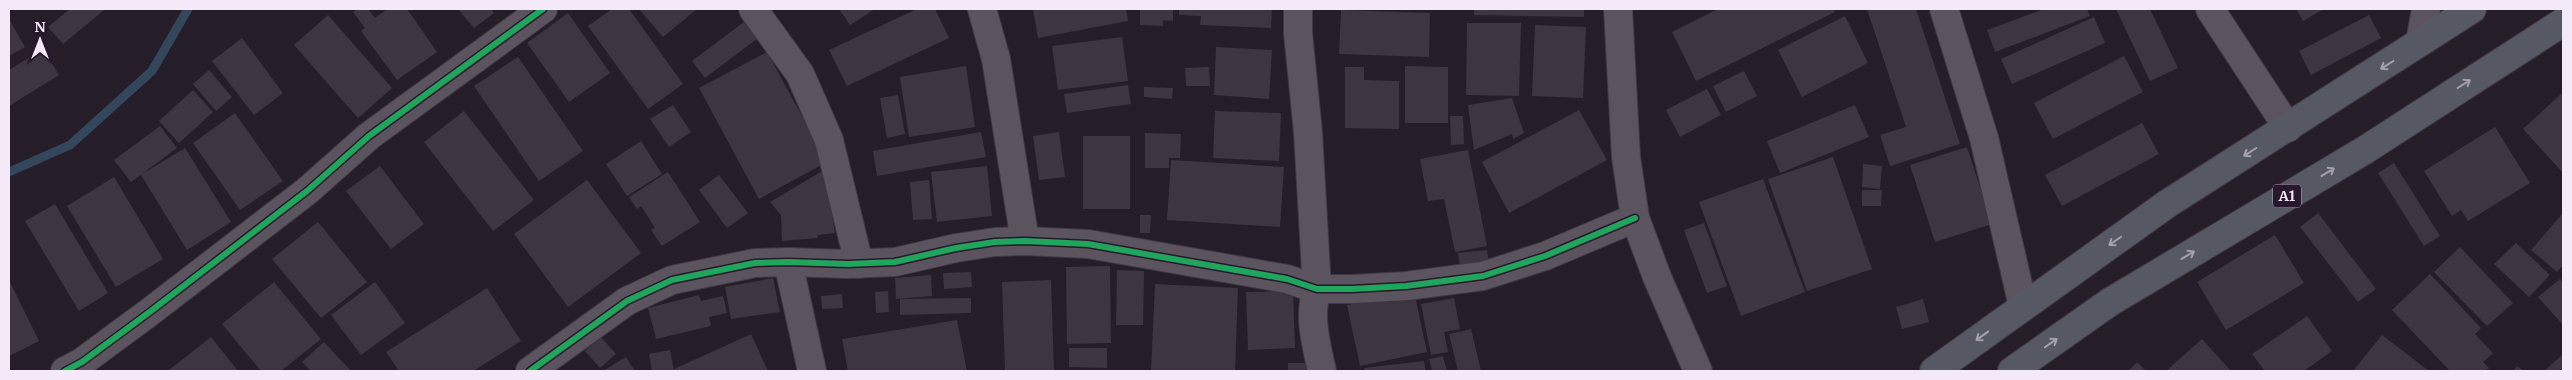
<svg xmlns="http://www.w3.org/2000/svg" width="2572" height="380" font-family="Merriweather,serif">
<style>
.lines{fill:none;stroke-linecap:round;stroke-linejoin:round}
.stream{stroke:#34465b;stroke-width:9}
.building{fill:#3d3540}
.minor-casing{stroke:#403942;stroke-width:30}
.highway-casing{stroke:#403942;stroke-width:30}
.minor{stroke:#5b545e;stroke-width:28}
.highway{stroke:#565863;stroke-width:28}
.cycleway-casing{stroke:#28182d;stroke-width:9}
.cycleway{stroke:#20a55d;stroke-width:6}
.oneway{stroke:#a5a0ae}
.labels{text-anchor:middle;stroke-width:4;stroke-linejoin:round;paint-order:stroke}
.shield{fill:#28182d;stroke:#b7aabb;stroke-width:1}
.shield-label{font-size:14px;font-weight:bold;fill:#f4e9f8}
</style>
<rect width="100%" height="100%" fill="#251d28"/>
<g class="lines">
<path class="stream" d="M9,172L70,145L152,71L188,9"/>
</g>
<g class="building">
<path d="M70,9L104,10L63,44L48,27Z"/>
<path d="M357,9H368L375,18L387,9H407L437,52L397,80L361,31L365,28L353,12Z"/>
<path d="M458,9H491L494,13L474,28Z"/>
<path d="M612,9H629L683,84L648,109L588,26Z"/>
<path d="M639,9H697L663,37Z"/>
<path d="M839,9H875L850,25Z"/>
<path d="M917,9H935L949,38L847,86L829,50Z"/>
<path d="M1033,9H1126L1128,21L1038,38Z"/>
<path d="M1140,9H1173V21L1163,20V26L1140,25Z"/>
<path d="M1179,9H1272L1271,28L1200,25L1201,16L1179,15Z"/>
<path d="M1474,9H1584V17L1474,15Z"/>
<path d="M1718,9H1833L1835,12L1696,81L1672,32Z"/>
<path d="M1867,9H1916L1960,144L1890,166L1880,135L1906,127Z"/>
<path d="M2044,9H2087L2090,16L1995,52L1987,30Z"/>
<path d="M2116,9H2150L2178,68L2150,81Z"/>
<path d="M2296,9H2324L2303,21Z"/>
<path d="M1341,10L1430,13L1429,57L1339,54Z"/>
<path d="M568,13L610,73L569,102L527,43Z"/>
<path d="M328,15L392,88L358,118L294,45Z"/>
<path d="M2369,15L2381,38L2311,75L2299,51Z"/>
<path d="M1845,16L1868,63L1802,97L1778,50Z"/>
<path d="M2094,17L2105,43L2012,84L2001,59Z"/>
<path d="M749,18L762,35L705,78L692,61Z"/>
<path d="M9,19L25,47L9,56Z"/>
<path d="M1467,23H1521L1519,96L1466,95Z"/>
<path d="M1535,25L1586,27L1583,98L1532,96Z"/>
<path d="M1122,37L1128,81L1058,90L1052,46Z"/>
<path d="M242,38L283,93L254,115L212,61Z"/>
<path d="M1216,47L1272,50L1269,99L1214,95Z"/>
<path d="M43,49L59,75L9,106V70Z"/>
<path d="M767,52L827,162L759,199L699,88Z"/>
<path d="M2124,56L2143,92L2053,139L2034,103Z"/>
<path d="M518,57L583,151L539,181L474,86Z"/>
<path d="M966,66L975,127L909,137L900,77Z"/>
<path d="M1405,66L1448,67V123H1405Z"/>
<path d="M1209,67L1210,86H1186L1185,68Z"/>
<path d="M1345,67H1364V80L1399,81V129L1345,128Z"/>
<path d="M209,70L232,97L216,111L193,84Z"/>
<path d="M1744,71L1757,96L1726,112L1713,86Z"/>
<path d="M1128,85L1131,104L1067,113L1064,94Z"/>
<path d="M1144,87L1173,88L1172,99L1144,97Z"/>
<path d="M1707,89L1721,115L1680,137L1666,110Z"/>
<path d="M193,90L213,112L179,143L159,121Z"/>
<path d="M2563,92V173L2523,129Z"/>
<path d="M898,95L905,134L887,138L880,98Z"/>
<path d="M1512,98L1524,133L1513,139L1512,134L1474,150L1468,105Z"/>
<path d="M673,105L691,132L669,147L650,119Z"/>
<path d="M1855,105L1869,137L1780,173L1767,141Z"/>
<path d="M1579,110L1607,160L1509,213L1482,162Z"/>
<path d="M464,111L534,200L493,231L424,142Z"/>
<path d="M1215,111L1281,113L1279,161L1213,158Z"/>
<path d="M235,113L283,181L240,210L193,143Z"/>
<path d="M1450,116H1463L1464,144L1451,145Z"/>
<path d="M2142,123L2159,154L2062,206L2045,175Z"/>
<path d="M160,126L177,148L142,174L185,148L231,222L187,250L141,175L131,182L114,160Z"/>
<path d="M2495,127L2530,183L2468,221L2461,210L2452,216L2424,171Z"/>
<path d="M981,132L986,157L877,176L873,151Z"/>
<path d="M1059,132L1065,177L1039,180L1033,136Z"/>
<path d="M1145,133L1181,134L1180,158H1169V168H1145Z"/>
<rect x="1083" y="136" width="47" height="73"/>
<path d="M641,141L662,174L627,196L606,164Z"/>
<path d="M1967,147L1992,224L1935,242L1910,165Z"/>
<path d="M1468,150L1487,246L1455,252L1444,199L1428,201L1420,159Z"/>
<path d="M1833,157L1872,269L1807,291L1768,179Z"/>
<path d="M1171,160L1284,167L1280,227L1167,220Z"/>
<path d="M2394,163L2440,236L2424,246L2378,173Z"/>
<path d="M1863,164L1882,166L1880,189L1862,187Z"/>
<path d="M380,166L424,224L391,249L346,191Z"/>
<path d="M987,166L992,216L937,222L931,172Z"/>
<path d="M824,170L835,233L818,235L817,238L782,241L781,215L770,202Z"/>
<path d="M668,172L700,222L662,246L651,230L655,228L641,206L637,209L629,197Z"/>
<path d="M719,175L748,213L727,228L699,190Z"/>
<path d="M114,177L163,259L116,287L67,206Z"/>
<path d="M1763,179L1805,292L1741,316L1699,202Z"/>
<path d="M587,180L641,253L568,307L514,234Z"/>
<path d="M929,180L932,219L913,220L910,182Z"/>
<path d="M1862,190H1882L1881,206H1862Z"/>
<path d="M55,204L108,293L79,311L25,221Z"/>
<path d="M2318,213L2376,289L2358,302L2300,227Z"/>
<path d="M2563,213V265L2557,272L2531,250Z"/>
<path d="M1140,215H1151L1150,233H1140Z"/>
<path d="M318,222L367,282L321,318L272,259Z"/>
<path d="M1704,223L1727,286L1707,293L1684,230Z"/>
<path d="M2275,235L2304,283L2226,330L2197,282Z"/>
<path d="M2516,243L2550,275L2529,297L2494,264Z"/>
<path d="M2460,247L2513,303L2487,326L2434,272Z"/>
<path d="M1487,250L1489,264L1460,266L1458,253Z"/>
<path d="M1110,266L1111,343L1067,344L1066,267Z"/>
<path d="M1117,270L1144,271L1143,325H1116Z"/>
<path d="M971,272L972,287L944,289L943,273Z"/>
<path d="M2430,274L2481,328L2475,334L2493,353L2483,362L2489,368L2485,371H2450L2392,310Z"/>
<path d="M931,275L932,296L896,299L895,278Z"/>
<path d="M773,278L780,312L731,319L725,287Z"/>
<path d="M2560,279L2563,283V325L2538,297Z"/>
<path d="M9,280L39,341L9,356Z"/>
<path d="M1051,280L1054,371H1005L1002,282Z"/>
<path d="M274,282L321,339L281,371H261L222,324Z"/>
<path d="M375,282L405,323L361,355L331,315Z"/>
<path d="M1155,284L1238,288L1235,371H1151Z"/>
<path d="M487,288L521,341L473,371H399L386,352Z"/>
<path d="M888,291L889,312L876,313L875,292Z"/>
<path d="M1293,291L1295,348L1248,350L1246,292Z"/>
<path d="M1414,291L1427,352L1360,366L1347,305Z"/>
<path d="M842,294L843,308L822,309L821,296Z"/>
<path d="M699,295L701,301L723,296L727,313L709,317L711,326L656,339L648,308Z"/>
<path d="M971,298V313L900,315V299Z"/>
<path d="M1454,298L1460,329L1444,332L1448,352L1431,355L1421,304Z"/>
<path d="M1923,299L1929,322L1902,329L1896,307Z"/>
<path d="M2307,316L2332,351L2304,371H2265L2252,354Z"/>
<path d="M957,320L967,371H848L842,339Z"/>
<path d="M1471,329L1481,371H1458L1449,334Z"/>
<path d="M751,334L768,371H675L674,369Z"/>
<path d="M2382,335L2429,371H2353Z"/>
<path d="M211,337L238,371H171L169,370Z"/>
<path d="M601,337L616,354L600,368L585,351Z"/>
<path d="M2202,339L2231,371H2166Z"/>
<path d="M324,342L351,371H311L302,362Z"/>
<path d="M1069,348H1107V368L1069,367Z"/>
<path d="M670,350L674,371H652L649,354Z"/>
<path d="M2563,354V371H2544Z"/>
<path d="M1443,356L1447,371H1432L1429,359Z"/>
<path d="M626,357L635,371H603Z"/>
<path d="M1424,361L1426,371H1365L1364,368Z"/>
<path d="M2137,362L2146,371H2128Z"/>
<rect x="1288" y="363" width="20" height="8"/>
<path d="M2517,366L2524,371H2513Z"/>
</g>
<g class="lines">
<g class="minor-casing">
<g id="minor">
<path d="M753,9L800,74L829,140L859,264"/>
<path d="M982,9L996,59L1025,241"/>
<path d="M1298,9V33L1308,132L1317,289C1308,317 1316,343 1322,371"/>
<path d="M1618,9L1626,157L1635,218L1657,277L1698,371"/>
<path d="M1944,9L1984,138L2023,306"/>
<path d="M2210,9L2288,128"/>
<path d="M2420,42L2426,9"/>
<path d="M788,262L812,371"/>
<path d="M65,371L82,362L151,311L307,191L369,136L543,9"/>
<path d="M530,371L627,301L672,280L755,263L788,262L848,264L895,262L956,248L995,242L1025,241L1088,244L1287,279L1317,289H1352L1406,286L1483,276L1545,256L1635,218"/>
</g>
</g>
<g class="highway-casing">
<g id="highway">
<path d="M1934,371L2167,204L2472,9"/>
<path d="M2012,371L2110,302L2365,150L2563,22"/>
</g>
</g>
<use href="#minor" class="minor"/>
<use href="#highway" class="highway"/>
<g class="cycleway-casing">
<g id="cycleway">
<path d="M65,371L82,362L151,311L307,191L369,136L543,9"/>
<path d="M530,371L627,301L672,280L755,263L788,262L848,264L895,262L956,248L995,242L1025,241L1088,244L1287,279L1317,289H1352L1406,286L1483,276L1545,256L1635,218"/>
</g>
</g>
<use href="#cycleway" class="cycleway"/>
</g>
<defs><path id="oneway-shaft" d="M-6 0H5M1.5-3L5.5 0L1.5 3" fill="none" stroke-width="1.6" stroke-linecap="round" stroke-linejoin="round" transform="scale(1.25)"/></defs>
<g class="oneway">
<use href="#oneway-shaft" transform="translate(2387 65) rotate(148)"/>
<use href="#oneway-shaft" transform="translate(2464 84) rotate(-32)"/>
<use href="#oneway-shaft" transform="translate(2250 152) rotate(148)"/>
<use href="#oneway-shaft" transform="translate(2328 172) rotate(-31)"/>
<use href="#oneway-shaft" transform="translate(2115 241) rotate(145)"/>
<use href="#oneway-shaft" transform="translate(2188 255) rotate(-31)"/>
<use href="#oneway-shaft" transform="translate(1982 336) rotate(144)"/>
<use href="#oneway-shaft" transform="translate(2051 343) rotate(-35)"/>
</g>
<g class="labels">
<rect class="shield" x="2273" y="184.5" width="28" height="23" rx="4"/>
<g class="shield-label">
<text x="2287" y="201">A1</text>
</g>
</g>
<rect width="2572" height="380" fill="none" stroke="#f4e9f8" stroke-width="20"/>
<g transform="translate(40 40)" stroke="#28182d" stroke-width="4" paint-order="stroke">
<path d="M0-4L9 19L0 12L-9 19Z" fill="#f4e9f8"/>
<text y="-8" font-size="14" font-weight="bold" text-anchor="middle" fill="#f4e9f8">N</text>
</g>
</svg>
